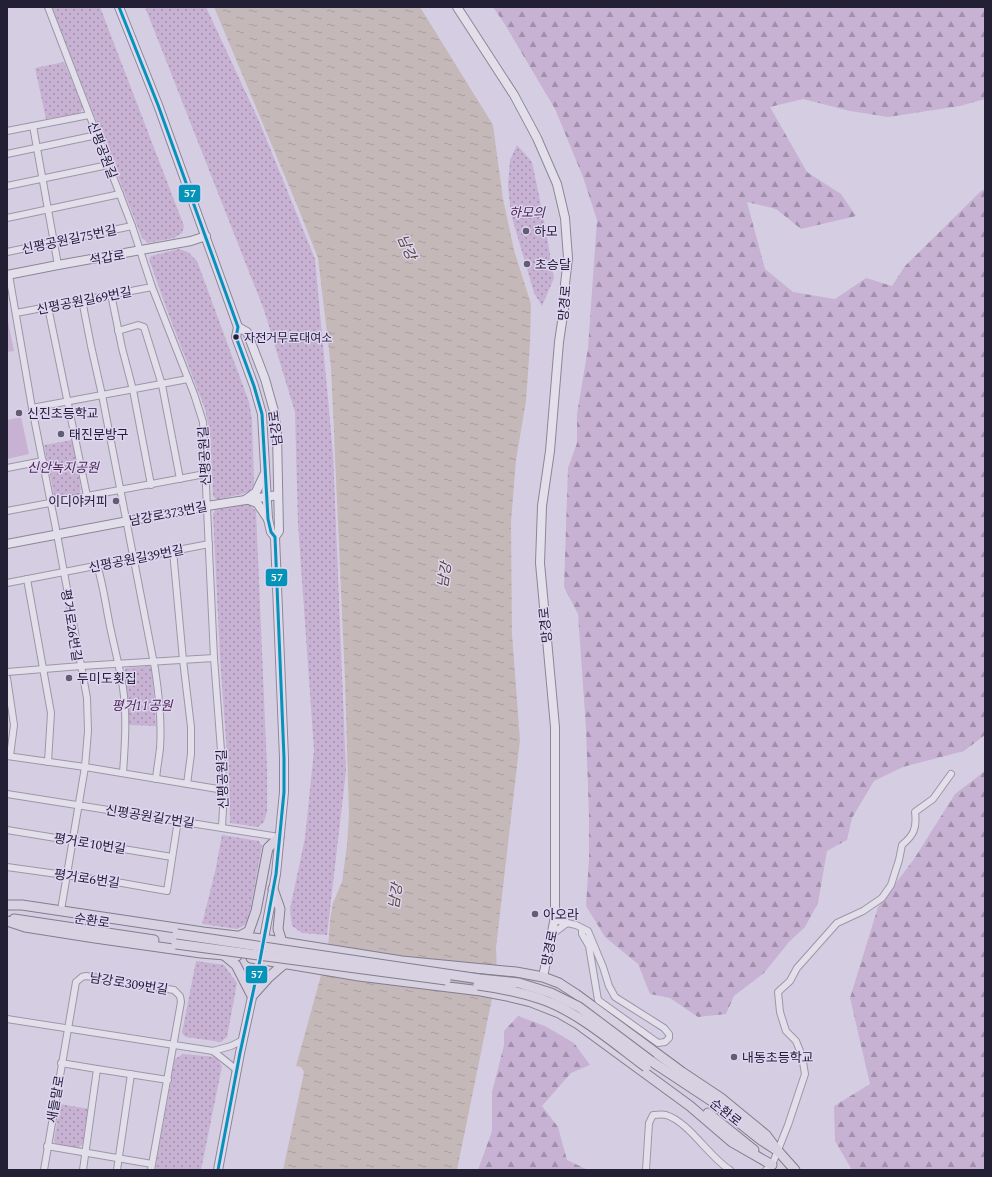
<svg xmlns="http://www.w3.org/2000/svg" width="992" height="1177" font-family="Spectral,'Noto Sans KR',serif">
<style>
.green{fill:url(#green-dots)}
.forest{fill:url(#forest-firs)}
.pitch{fill:#c7b2d3}
.water{fill:url(#water-ripples)}
.lines{fill:none;stroke-linecap:round;stroke-linejoin:round}
.street-casing{stroke:#9b97a7;stroke-width:8}
.secondary-casing{stroke:#8b8797;stroke-width:10}
.primary-casing{stroke:#817e8d;stroke-width:11}
.street{stroke:#e3dfea;stroke-width:6}
.secondary{stroke:#e3dfea;stroke-width:8}
.primary{stroke:#d7d1e1;stroke-width:9}
.primary-bridge-casing{stroke:#817e8d;stroke-width:11;stroke-linecap:butt}
.primary-bridge{stroke:#d7d1e1;stroke-width:9}
.bus-1-casing{stroke:#dfd5f2;stroke-width:6}
.bus-1{stroke:#0594b7;stroke-width:3}
.poi-dot{fill:#615d72;stroke:#dfd5f2;stroke-width:1.5}
.bus-dot{fill:#232035;stroke:#dfd5f2;stroke-width:1.5}
.labels{text-anchor:middle;stroke-width:3;stroke-linejoin:round;paint-order:stroke}
.bus-label{font-size:12px;fill:#232035;stroke:#dfd5f2;text-anchor:start}
.street-label{font-size:13px;fill:#232035;stroke:#dfd5f2}
.park-label{font-size:13px;font-style:italic;fill:#4b294f;stroke:#dfd5f2}
.poi-label{font-size:13px;fill:#232035;stroke:#dfd5f2;text-anchor:start}
.water-label{font-size:14px;font-style:italic;fill:#534531;stroke:#dfd5f2}
.line-badge{stroke:#dfd5f2;stroke-width:1.5}
.badge-label{font-size:11px;text-anchor:middle;font-weight:bold;fill:#fff}
</style>
<defs>
<pattern id="green-dots" width="8" height="8" patternUnits="userSpaceOnUse"><rect width="8" height="8" fill="#c7b2d3"/><path d="M2 2h.1M6 6h.1" fill="none" stroke="#a190ac" stroke-width="1.8" stroke-linecap="round"/></pattern>
<pattern id="forest-firs" width="22" height="20" patternUnits="userSpaceOnUse"><rect width="22" height="20" fill="#c7b2d3"/><path d="M5 1l3.5 6h-7zM16 11l3.5 6h-7z" fill="#a190ac"/></pattern>
<pattern id="water-ripples" width="26" height="14" patternUnits="userSpaceOnUse"><rect width="26" height="14" fill="#c5b8b9"/><path d="M2 4q2-2 4 0t4 0M15 11q2-2 4 0t4 0" fill="none" stroke="#a99ea0"/></pattern>
</defs>
<rect width="100%" height="100%" fill="#d5cee2"/>
<g class="green">
<path d="M52,7H100L184,226L182,233L174,238L148,243L142,238Z"/>
<path d="M145,7H206L259,121L315,259L333,453L346,771L327,935L302,933L292,926L290,909L305,838L314,750L298,524L295,412L264,310Z"/>
<path d="M64,62L83,108L80,113L46,119L35,68Z"/>
<path d="M517,145L532,162L544,220L554,278L542,306L534,293L511,214L508,186L510,160Z"/>
<path d="M179,249L188,252L197,261L249,402L252,419L254,484L249,492L220,499H216L213,496L210,433L205,409L167,310L149,259L151,256Z"/>
<path d="M72,440L81,489L79,494L58,498L54,495L44,445Z"/>
<path d="M248,504L256,511L267,768V812L264,822L258,827L230,823L229,781L220,657L213,514L216,508Z"/>
<path d="M150,666L152,669L156,726L129,725L128,701L124,672L126,668Z"/>
<path d="M222,835L259,841L262,846L249,916L245,925L237,929L202,924L215,872Z"/>
<path d="M196,961L224,965L237,983L227,1037L221,1042L186,1037L182,1033Z"/>
<path d="M183,1054L216,1057L222,1066L201,1170H155L175,1059Z"/>
<path d="M60,1104L89,1109L83,1144L78,1148L56,1145L54,1140Z"/>
</g>
<g class="forest">
<path d="M493,7H985V99L960,106L888,117L850,111L803,99L770,107L807,172L841,194L856,216L801,229L776,209L747,202L765,269L793,292L835,299L866,278L892,286L905,266L981,191L985,189V735L964,751L903,767L874,781L852,818L847,840L827,851L818,903L805,927L789,942L764,973L734,996L726,1014L698,1017L670,998L650,994L638,964L605,937L586,906L589,858V816L586,728L578,614L564,587L568,468L577,443V414L588,348L597,220L583,177L555,109L504,23Z"/>
<path d="M985,771V1170H852L835,1141L834,1106L870,1084L850,998L878,907L914,859L955,794Z"/>
<path d="M518,1016L545,1026L574,1043L590,1065L571,1073L542,1106L558,1127L567,1160L588,1170H478L492,1131V1092L504,1045V1031Z"/>
</g>
<g class="pitch">
<path d="M7,317L14,351L7,352Z"/>
<path d="M21,417L29,454L7,459V420Z"/>
</g>
<path class="water" d="M214,7H420L493,125L503,199L514,250L531,304L530,344L526,401L516,460L511,522L512,634L520,740L496,948L497,974L457,1170H283L304,1072L301,1067L296,1066L328,950L330,920L333,903L342,882L347,845L349,815L345,680L331,367L318,258L299,210Z"/>
<g class="lines">
<g class="street-casing">
<g id="street">
<path d="M48,7L132,226L152,287L194,394L203,422L214,658L224,790L222,827"/>
<path d="M33,126L58,265"/>
<path d="M7,131L89,115"/>
<path d="M7,154L97,135"/>
<path d="M7,186L108,165"/>
<path d="M7,218L120,194"/>
<path d="M7,252L132,226"/>
<path d="M9,275L32,408L57,534L87,698L88,731L85,767L61,910"/>
<path d="M111,294L122,348L133,390L151,485"/>
<path d="M82,300L91,346L102,395L155,669C159,695 162,721 160,748C159,758 157,768 156,779"/>
<path d="M48,307L87,496"/>
<path d="M16,313L152,287"/>
<path d="M118,331L138,325L144,327L162,385L180,479"/>
<path d="M32,408L188,379"/>
<path d="M7,468L43,461"/>
<path d="M7,511L205,474"/>
<path d="M173,551L183,660L191,727V754L187,784"/>
<path d="M97,565C104,587 106,609 111,631C115,650 120,669 123,688C127,716 125,745 123,773"/>
<path d="M27,579L51,713L48,762"/>
<path d="M7,583L209,544"/>
<path d="M7,672L81,666L214,658"/>
<path d="M7,678L14,725L10,756"/>
<path d="M7,756L85,767L224,790"/>
<path d="M7,794L279,837"/>
<path d="M7,830L172,857"/>
<path d="M7,867L122,883L167,891L178,820"/>
<path d="M554,920L576,925L588,931L603,967L609,986L615,997L664,1028L669,1034V1038L665,1042L658,1043L598,1000L589,946L582,934V928"/>
<path d="M551,935L567,923L555,909"/>
<path d="M7,1019L213,1051L231,1046L243,1040"/>
<path d="M213,1051L237,1070"/>
<path d="M61,1063L97,1069L83,1170"/>
<path d="M97,1069L168,1080"/>
<path d="M47,1146L152,1164"/>
<path d="M44,1170L76,982L82,977L86,976L174,990L180,996L181,1002L151,1170"/>
<path d="M117,1170L131,1074"/>
<path d="M646,1170L649,1123L653,1115C657,1115 662,1114 666,1115C689,1122 709,1157 730,1170"/>
<path d="M766,1170L772,1165L788,1125L805,1074L802,1056L796,1041L786,1031L780,1012L778,992L790,981L797,968L837,923L863,911L882,898L891,885L899,860L902,845C914,835 917,828 915,812L933,799L951,774"/>
</g>
</g>
<g class="secondary-casing">
<g id="secondary">
<path d="M119,7L158,105L238,327L236,337L254,386L262,414L268,519L271,532L275,537L284,758V792L276,874L260,960L240,1053L218,1170"/>
<path d="M457,7L514,95L537,138L557,184L565,218L568,258L565,284L564,308L559,342L550,451L542,506L540,563L555,727V917L543,977"/>
<path d="M7,275L58,265L191,241L206,236"/>
<path d="M238,327L247,332L265,379L274,411L277,434L279,531L275,537"/>
<path d="M248,498L256,492L264,475"/>
<path d="M246,499L257,503L268,519"/>
<path d="M7,544L207,506L278,495"/>
</g>
</g>
<g class="primary-casing">
<g id="primary">
<path d="M273,889L280,909L278,929L282,942"/>
<path d="M7,905H22L203,932L263,939L402,961L516,972L543,977L559,983L576,994L682,1072L721,1098L766,1135L778,1151"/>
<path d="M14,919L154,940"/>
<path d="M7,921L25,927L95,938L201,953L237,956"/>
<path d="M240,936L249,931L256,911L268,848L279,837"/>
<path d="M224,955L236,965L252,996L269,977L284,964"/>
<path d="M251,958L359,976L481,991L507,996L531,1002L559,1013L578,1024L690,1106L732,1142L772,1165"/>
<path d="M651,1061L713,1102L761,1140L778,1151L795,1170"/>
<path d="M708,1113L754,1150"/>
</g>
</g>
<use href="#street" class="street"/>
<use href="#secondary" class="secondary"/>
<use href="#primary" class="primary"/>
<g class="primary-bridge-casing">
<g id="primary-bridge">
<path d="M177,934L480,979L519,983L551,993L579,1007L651,1061"/>
<path d="M176,944L446,980"/>
<path d="M478,985C500,988 520,992 541,999C577,1011 615,1044 646,1067"/>
</g>
</g>
<use href="#primary-bridge" class="primary-bridge"/>
<g class="bus-1-casing">
<path id="bus-1" d="M119,7L158,105L238,327L236,337L254,386L262,414L268,519L271,532L275,537L284,758V792L276,874L260,960L240,1053L218,1170"/>
</g>
<use href="#bus-1" class="bus-1"/>
</g>
<g class="poi-dot">
<circle cx="526" cy="231" r="4"/>
<circle cx="527" cy="264" r="4"/>
<circle cx="19" cy="413" r="4"/>
<circle cx="61" cy="434" r="4"/>
<circle cx="116" cy="501" r="4"/>
<circle cx="69" cy="678" r="4"/>
<circle cx="535" cy="914" r="4"/>
<circle cx="734" cy="1057" r="4"/>
</g>
<circle class="bus-dot" cx="236" cy="337" r="3.5"/>
<g class="labels">
<g class="bus-label">
<text x="244" y="342">자전거무료대여소</text>
</g>
<g class="street-label">
<text transform="translate(103 150) rotate(69)" y="5">신평공원길</text>
<text transform="translate(69 239) rotate(-12)" y="5">신평공원길75번길</text>
<text transform="translate(107 257) rotate(-9)" y="5">석갑로</text>
<text transform="translate(84 300) rotate(-11)" y="5">신평공원길69번길</text>
<text transform="translate(564 303) rotate(-85)" y="5">망경로</text>
<text transform="translate(275 428) rotate(-97)" y="5">남강로</text>
<text transform="translate(204 456) rotate(-93)" y="5">신평공원길</text>
<text transform="translate(168 513) rotate(-11)" y="5">남강로373번길</text>
<text transform="translate(136 558) rotate(-11)" y="5">신평공원길39번길</text>
<text transform="translate(72 625) rotate(81)" y="5">평거로26번길</text>
<text transform="translate(545 625) rotate(-96)" y="5">망경로</text>
<text transform="translate(222 779) rotate(-92)" y="5">신평공원길</text>
<text transform="translate(150 816) rotate(9)" y="5">신평공원길7번길</text>
<text transform="translate(90 843) rotate(9)" y="5">평거로10번길</text>
<text transform="translate(87 878) rotate(8)" y="5">평거로6번길</text>
<text transform="translate(92 920) rotate(9)" y="5">순환로</text>
<text transform="translate(549 948) rotate(-79)" y="5">망경로</text>
<text transform="translate(129 983) rotate(9)" y="5">남강로309번길</text>
<text transform="translate(55 1099) rotate(-80)" y="5">새들말로</text>
<text transform="translate(726 1112) rotate(38)" y="5">순환로</text>
</g>
<g class="park-label">
<text x="527" y="217">하모의</text>
<text x="63" y="472">신안녹지공원</text>
<text x="142" y="710">평거11공원</text>
</g>
<g class="poi-label">
<text x="534" y="236">하모</text>
<text x="535" y="269">초승달</text>
<text x="27" y="418">신진초등학교</text>
<text x="69" y="439">태진문방구</text>
<text x="108" y="506" text-anchor="end">이디야커피</text>
<text x="77" y="683">두미도횟집</text>
<text x="543" y="919">아오라</text>
<text x="742" y="1062">내동초등학교</text>
</g>
<g class="water-label">
<text transform="translate(407 247) rotate(66)" y="5">남강</text>
<text transform="translate(444 575) rotate(-81)" y="5">남강</text>
<text transform="translate(395 896) rotate(-81)" y="5">남강</text>
</g>
</g>
<g class="line-badge">
<rect x="178" y="184" width="23" height="19" rx="4" fill="#0594b7"/>
<rect x="265" y="568" width="23" height="19" rx="4" fill="#0594b7"/>
<rect x="245" y="965" width="23" height="19" rx="4" fill="#0594b7"/>
</g>
<g class="badge-label">
<text x="190" y="197">57</text>
<text x="277" y="581">57</text>
<text x="257" y="978">57</text>
</g>
<rect width="992" height="1177" fill="none" stroke="#232035" stroke-width="16"/>
</svg>
